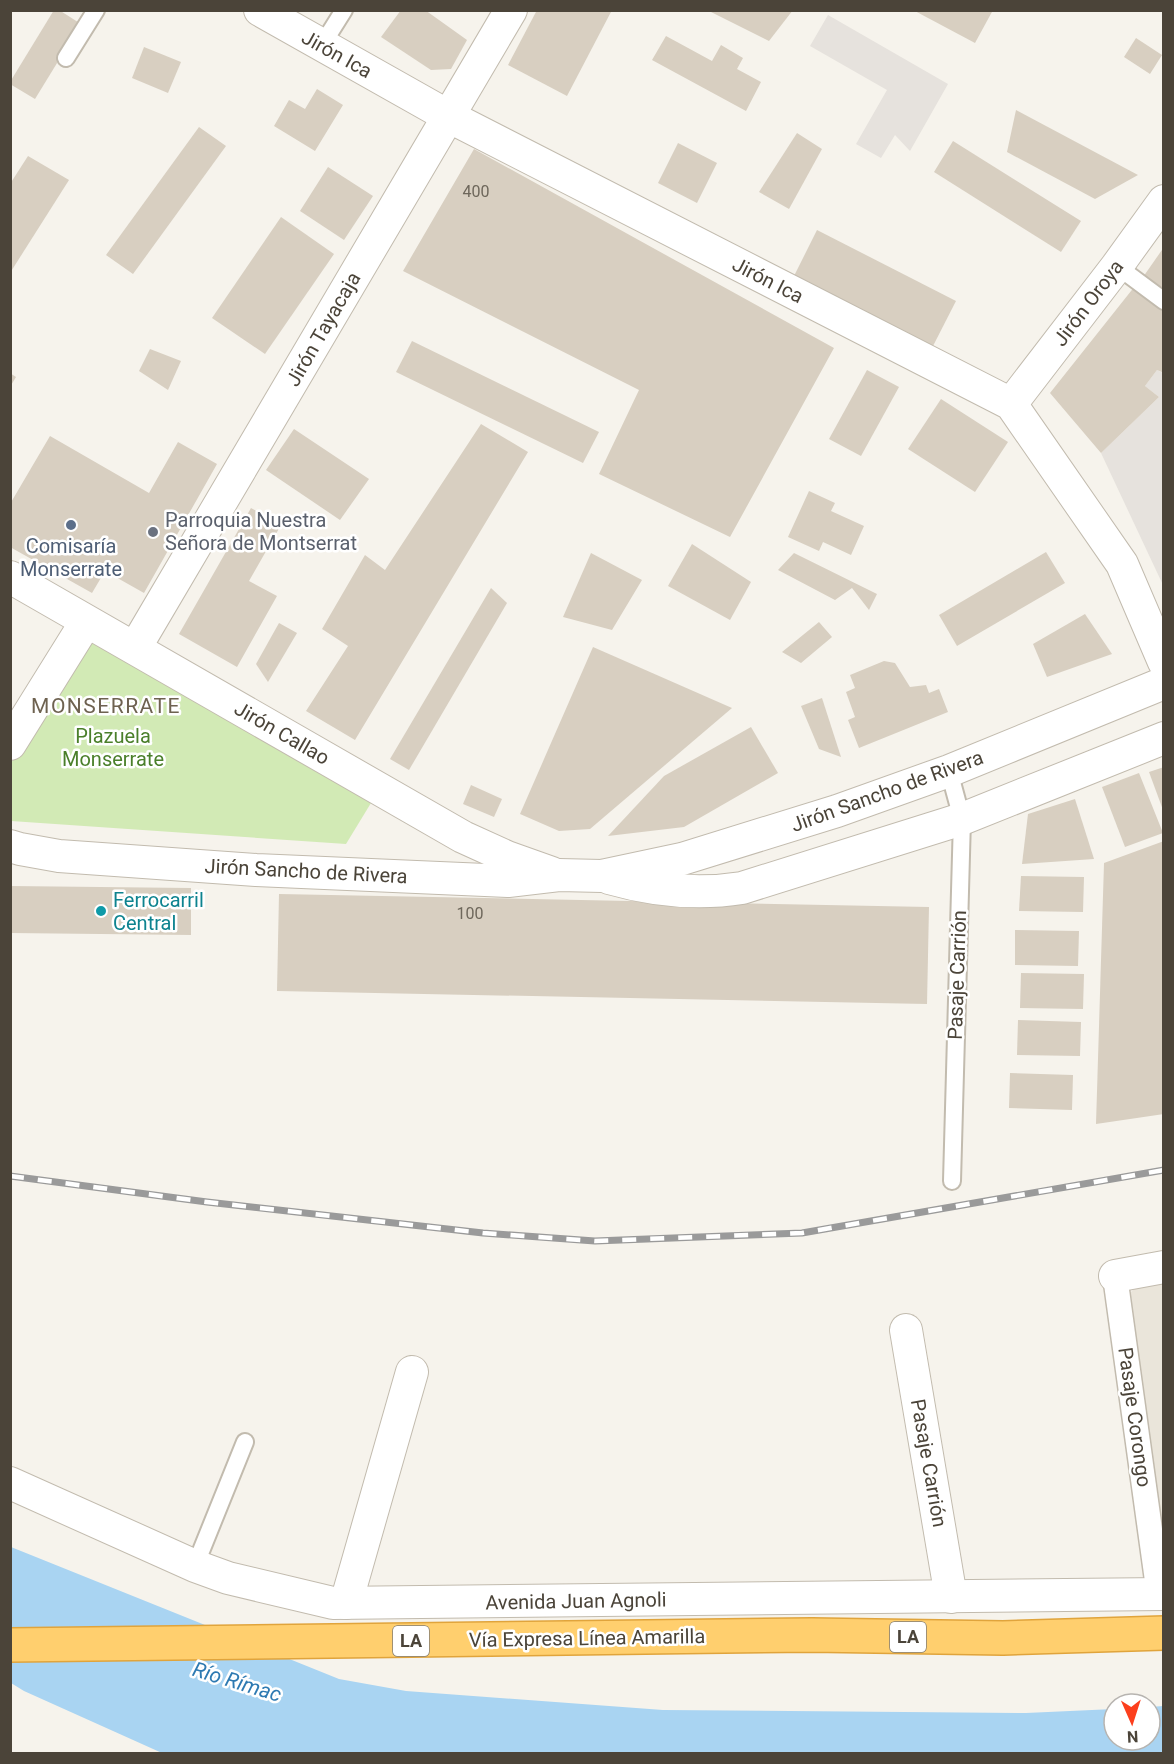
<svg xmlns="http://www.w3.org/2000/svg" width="1174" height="1764" font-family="Roboto,sans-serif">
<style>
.residential{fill:#eae5da}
.industrial{fill:#e6e2dd}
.green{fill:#d2eab5}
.water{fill:#a9d4f2}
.building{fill:#d8cfc1}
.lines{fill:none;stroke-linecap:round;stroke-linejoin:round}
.service-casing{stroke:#c2bbae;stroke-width:20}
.pedestrian-casing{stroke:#c2bbae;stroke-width:27}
.minor-casing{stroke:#c2bbae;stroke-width:34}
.motorway-casing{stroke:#e0a43c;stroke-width:36}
.service{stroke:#fff;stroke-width:16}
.pedestrian{stroke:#fff;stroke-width:24}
.minor{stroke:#fff;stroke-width:32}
.motorway{stroke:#ffcf6e;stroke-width:33}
.rail-casing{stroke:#9a9a9a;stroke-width:7}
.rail{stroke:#fff;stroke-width:4.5;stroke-dasharray:14;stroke-linecap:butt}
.service-dot{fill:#5c6f8a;stroke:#fff;stroke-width:2}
.worship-dot{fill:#6b7280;stroke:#fff;stroke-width:2}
.culture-dot{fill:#0f9aa8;stroke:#fff;stroke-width:2}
.labels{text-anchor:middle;stroke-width:5;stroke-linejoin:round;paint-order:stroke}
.number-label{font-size:16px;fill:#6e675b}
.shield{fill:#fff;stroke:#817c74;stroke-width:1.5}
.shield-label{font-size:18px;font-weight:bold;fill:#4b4439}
.street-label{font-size:20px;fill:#4b4439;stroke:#fff}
.worship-label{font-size:20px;fill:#5b616d;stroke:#fff;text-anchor:start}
.service-label{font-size:20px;fill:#4e5e75;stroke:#fff}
.park-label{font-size:20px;fill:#4a7f2a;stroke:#fff}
.culture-label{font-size:20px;fill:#0d838f;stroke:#fff;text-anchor:start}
.neighbourhood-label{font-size:21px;letter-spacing:1.5px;fill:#6e6250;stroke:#fff}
.water-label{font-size:21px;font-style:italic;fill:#2e7ab2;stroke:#fff}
</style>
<rect width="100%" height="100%" fill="#f6f3ec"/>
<path class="residential" d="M1163,1281V1530L1124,1298L1139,1285Z"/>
<g class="industrial">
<path d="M828,15L948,84L910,151L895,135L881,158L856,144L887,90L810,46Z"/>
<path d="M1157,370L1163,373V585L1101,453L1159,397L1145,386Z"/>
</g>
<path class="green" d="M93,643L371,803L346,844L11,821V763L79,646Z"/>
<path class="water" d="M11,1547L339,1679L406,1691L663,1710L1026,1713L1114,1709V1740H1150V1707L1163,1706V1753H162L24,1691L11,1683Z"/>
<g class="building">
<path d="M54,10H59L81,24L35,99L10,84V82Z"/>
<path d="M401,10H425L467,40L451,69L431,70L381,37Z"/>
<path d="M537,10H612L567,96L508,65Z"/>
<path d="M707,10H793L769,41Z"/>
<path d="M913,10H993L975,43Z"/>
<path d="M666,36L712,61L721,45L743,58L737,69L761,82L746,111L652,60Z"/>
<path d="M1136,38L1162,55L1150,74L1124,57Z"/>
<path d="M144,47L181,62L168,93L132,78Z"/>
<path d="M317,89L343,105L315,151L274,126L289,100L305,109Z"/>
<path d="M1016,110L1138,175L1095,199L1007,152Z"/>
<path d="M199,127L226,146L133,274L106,255Z"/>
<path d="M797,133L822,149L789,209L759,192Z"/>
<path d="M953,141L1081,221L1061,252L934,172Z"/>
<path d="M678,143L717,163L697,203L658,183Z"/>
<path d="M474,149L834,348L730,537L599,474L639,390L403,271Z"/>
<path d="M28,156L69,180L10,273V184Z"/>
<path d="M328,167L373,196L344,240L300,211Z"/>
<path d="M281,217L334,254L265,354L212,318Z"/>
<path d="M817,230L956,301L933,346L794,276Z"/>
<path d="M1164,247V294L1141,280Z"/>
<path d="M1135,286L1164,308V373L1157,370L1145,386L1159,397L1101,453L1050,393Z"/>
<path d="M412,341L599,432L583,463L396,372Z"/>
<path d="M150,349L181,361L168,390L139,371Z"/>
<path d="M867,370L899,387L861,456L829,439Z"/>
<path d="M10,373L16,377L10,387Z"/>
<path d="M941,399L1008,442L975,492L908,449Z"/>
<path d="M481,424L528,452L355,740L306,711L348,646L322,629L365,555L385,570Z"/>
<path d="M294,429L369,479L340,520L266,470Z"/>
<path d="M50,436L149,493L178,442L217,464L144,593L105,571L92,593L10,547V504Z"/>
<path d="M809,491L835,503L831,511L864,526L851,555L823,542L819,551L788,537Z"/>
<path d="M251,508L281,525L249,581L277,596L237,667L179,634Z"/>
<path d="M692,544L751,582L730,620L668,586Z"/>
<path d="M1046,552L1065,583L957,646L939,615Z"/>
<path d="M591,553L642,580L612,630L563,617Z"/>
<path d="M794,553L877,594L869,610L852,588L835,600L778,570Z"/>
<path d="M491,588L507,603L409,770L390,759Z"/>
<path d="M1085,614L1112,654L1047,677L1033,644Z"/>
<path d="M819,622L832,637L801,663L782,652Z"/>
<path d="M279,623L297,633L268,682L256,664Z"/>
<path d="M593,647L732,708L590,829L559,831L520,814Z"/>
<path d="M884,661L895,663L910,687L926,685L929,693L939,689L948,712L859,748L848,720L855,717L846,692L855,688L850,675Z"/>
<path d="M822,698L841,757L819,749L801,706Z"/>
<path d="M751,727L778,773L684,827L608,836L664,776Z"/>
<path d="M1164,767V810H1163L1149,772Z"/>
<path d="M1139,773L1163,833L1125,847L1102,787Z"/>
<path d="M471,785L502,799L494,817L463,804Z"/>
<path d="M1075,799L1094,859L1022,864L1028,814Z"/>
<path d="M1164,841V1114L1096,1124L1104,863Z"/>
<path d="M1021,876L1084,877L1083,912L1019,911Z"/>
<path d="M10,886L191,888V935L10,933Z"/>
<path d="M279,894L929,907L927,1004L277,991Z"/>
<path d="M1015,930L1079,931L1078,966L1015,965Z"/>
<path d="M1021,973L1084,974L1083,1009L1020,1008Z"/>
<path d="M1018,1020L1081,1022L1080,1056L1017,1055Z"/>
<path d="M1010,1073L1073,1075L1072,1110L1009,1108Z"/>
</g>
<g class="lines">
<g class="service-casing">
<g id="service">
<path d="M322,45L344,10"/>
<path d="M66,58L96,10"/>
<path d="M1117,266L1164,301"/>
<path d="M949,771L962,819L952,1181"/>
<path d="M195,1566L245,1442"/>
</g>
</g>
<g class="pedestrian-casing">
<path id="pedestrian" d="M1115,1276L1159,1595"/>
</g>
<g class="minor-casing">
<g id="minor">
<path d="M260,10L448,116L1011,404L1122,564L1164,662"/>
<path d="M1011,404L1117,266L1164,201"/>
<path d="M10,577L463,837L507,857L552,873"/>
<path d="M135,648L511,10"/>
<path d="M10,744L86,622"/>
<path d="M10,846L20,849L59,856L256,870L508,881L559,875L602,876L682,859L837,811L949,771L1164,683"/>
<path d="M609,878C651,890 698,895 742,888L962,819L1164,738"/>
<path d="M1115,1276L1164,1267"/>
<path d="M906,1330L951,1597"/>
<path d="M10,1483L195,1566L228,1578L333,1603L1164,1594"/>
<path d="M346,1603L412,1372"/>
</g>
</g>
<g class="motorway-casing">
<path id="motorway" d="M10,1645L812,1635L1003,1638L1164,1633"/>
</g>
<use href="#service" class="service"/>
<use href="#pedestrian" class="pedestrian"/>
<use href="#minor" class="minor"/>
<use href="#motorway" class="motorway"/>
<g class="rail-casing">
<path id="rail" d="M10,1176L207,1202L483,1233L595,1241L802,1233L1164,1170"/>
</g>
<use href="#rail" class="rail"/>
</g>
<circle class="service-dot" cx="71" cy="525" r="6"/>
<circle class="worship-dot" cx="153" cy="532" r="6"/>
<circle class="culture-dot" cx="101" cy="911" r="6"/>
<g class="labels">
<g class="number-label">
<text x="476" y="197">400</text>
<text x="470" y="919">100</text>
</g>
<g class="shield">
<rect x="890" y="1622" width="36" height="30" rx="4.5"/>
<rect x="393" y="1626" width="36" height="30" rx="4.5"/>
</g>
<g class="shield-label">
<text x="908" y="1643">LA</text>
<text x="411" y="1647">LA</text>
</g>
<g class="street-label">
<text transform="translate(337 54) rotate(29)" y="7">Jirón Ica</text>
<text transform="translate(768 280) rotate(27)" y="7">Jirón Ica</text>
<text transform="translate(1088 303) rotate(-53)" y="7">Jirón Oroya</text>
<text transform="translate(323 329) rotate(-60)" y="7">Jirón Tayacaja</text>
<text transform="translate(282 733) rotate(30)" y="7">Jirón Callao</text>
<text transform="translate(887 791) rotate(-20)" y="7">Jirón Sancho de Rivera</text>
<text transform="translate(306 871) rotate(3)" y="7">Jirón Sancho de Rivera</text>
<text transform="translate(957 975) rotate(-88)" y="7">Pasaje Carrión</text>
<text transform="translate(1135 1417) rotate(82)" y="7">Pasaje Corongo</text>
<text transform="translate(929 1463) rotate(80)" y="7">Pasaje Carrión</text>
<text transform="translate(576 1601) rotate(-1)" y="7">Avenida Juan Agnoli</text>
<text transform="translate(587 1638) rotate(-1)" y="7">Vía Expresa Línea Amarilla</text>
</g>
<g class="worship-label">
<text x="165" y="527">Parroquia Nuestra<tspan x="165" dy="23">Señora de Montserrat</tspan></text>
</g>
<g class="service-label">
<text x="71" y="553">Comisaría<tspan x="71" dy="23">Monserrate</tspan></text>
</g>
<g class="park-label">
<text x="113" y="743">Plazuela<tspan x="113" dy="23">Monserrate</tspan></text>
</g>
<g class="culture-label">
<text x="113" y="907">Ferrocarril<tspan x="113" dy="23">Central</tspan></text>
</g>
<g class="neighbourhood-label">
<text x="106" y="713">MONSERRATE</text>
</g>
<g class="water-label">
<text transform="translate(237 1682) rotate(17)" y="7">Río Rímac</text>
</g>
</g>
<rect width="1174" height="1764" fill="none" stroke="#4b4439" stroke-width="24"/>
<g transform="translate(1132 1722) rotate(177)"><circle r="28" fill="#ffffff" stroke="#b7b4b0" stroke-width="1.5"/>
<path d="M0-4.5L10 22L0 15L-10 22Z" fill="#fc3f1d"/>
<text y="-9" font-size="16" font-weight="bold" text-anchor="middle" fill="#4b4439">N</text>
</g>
</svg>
